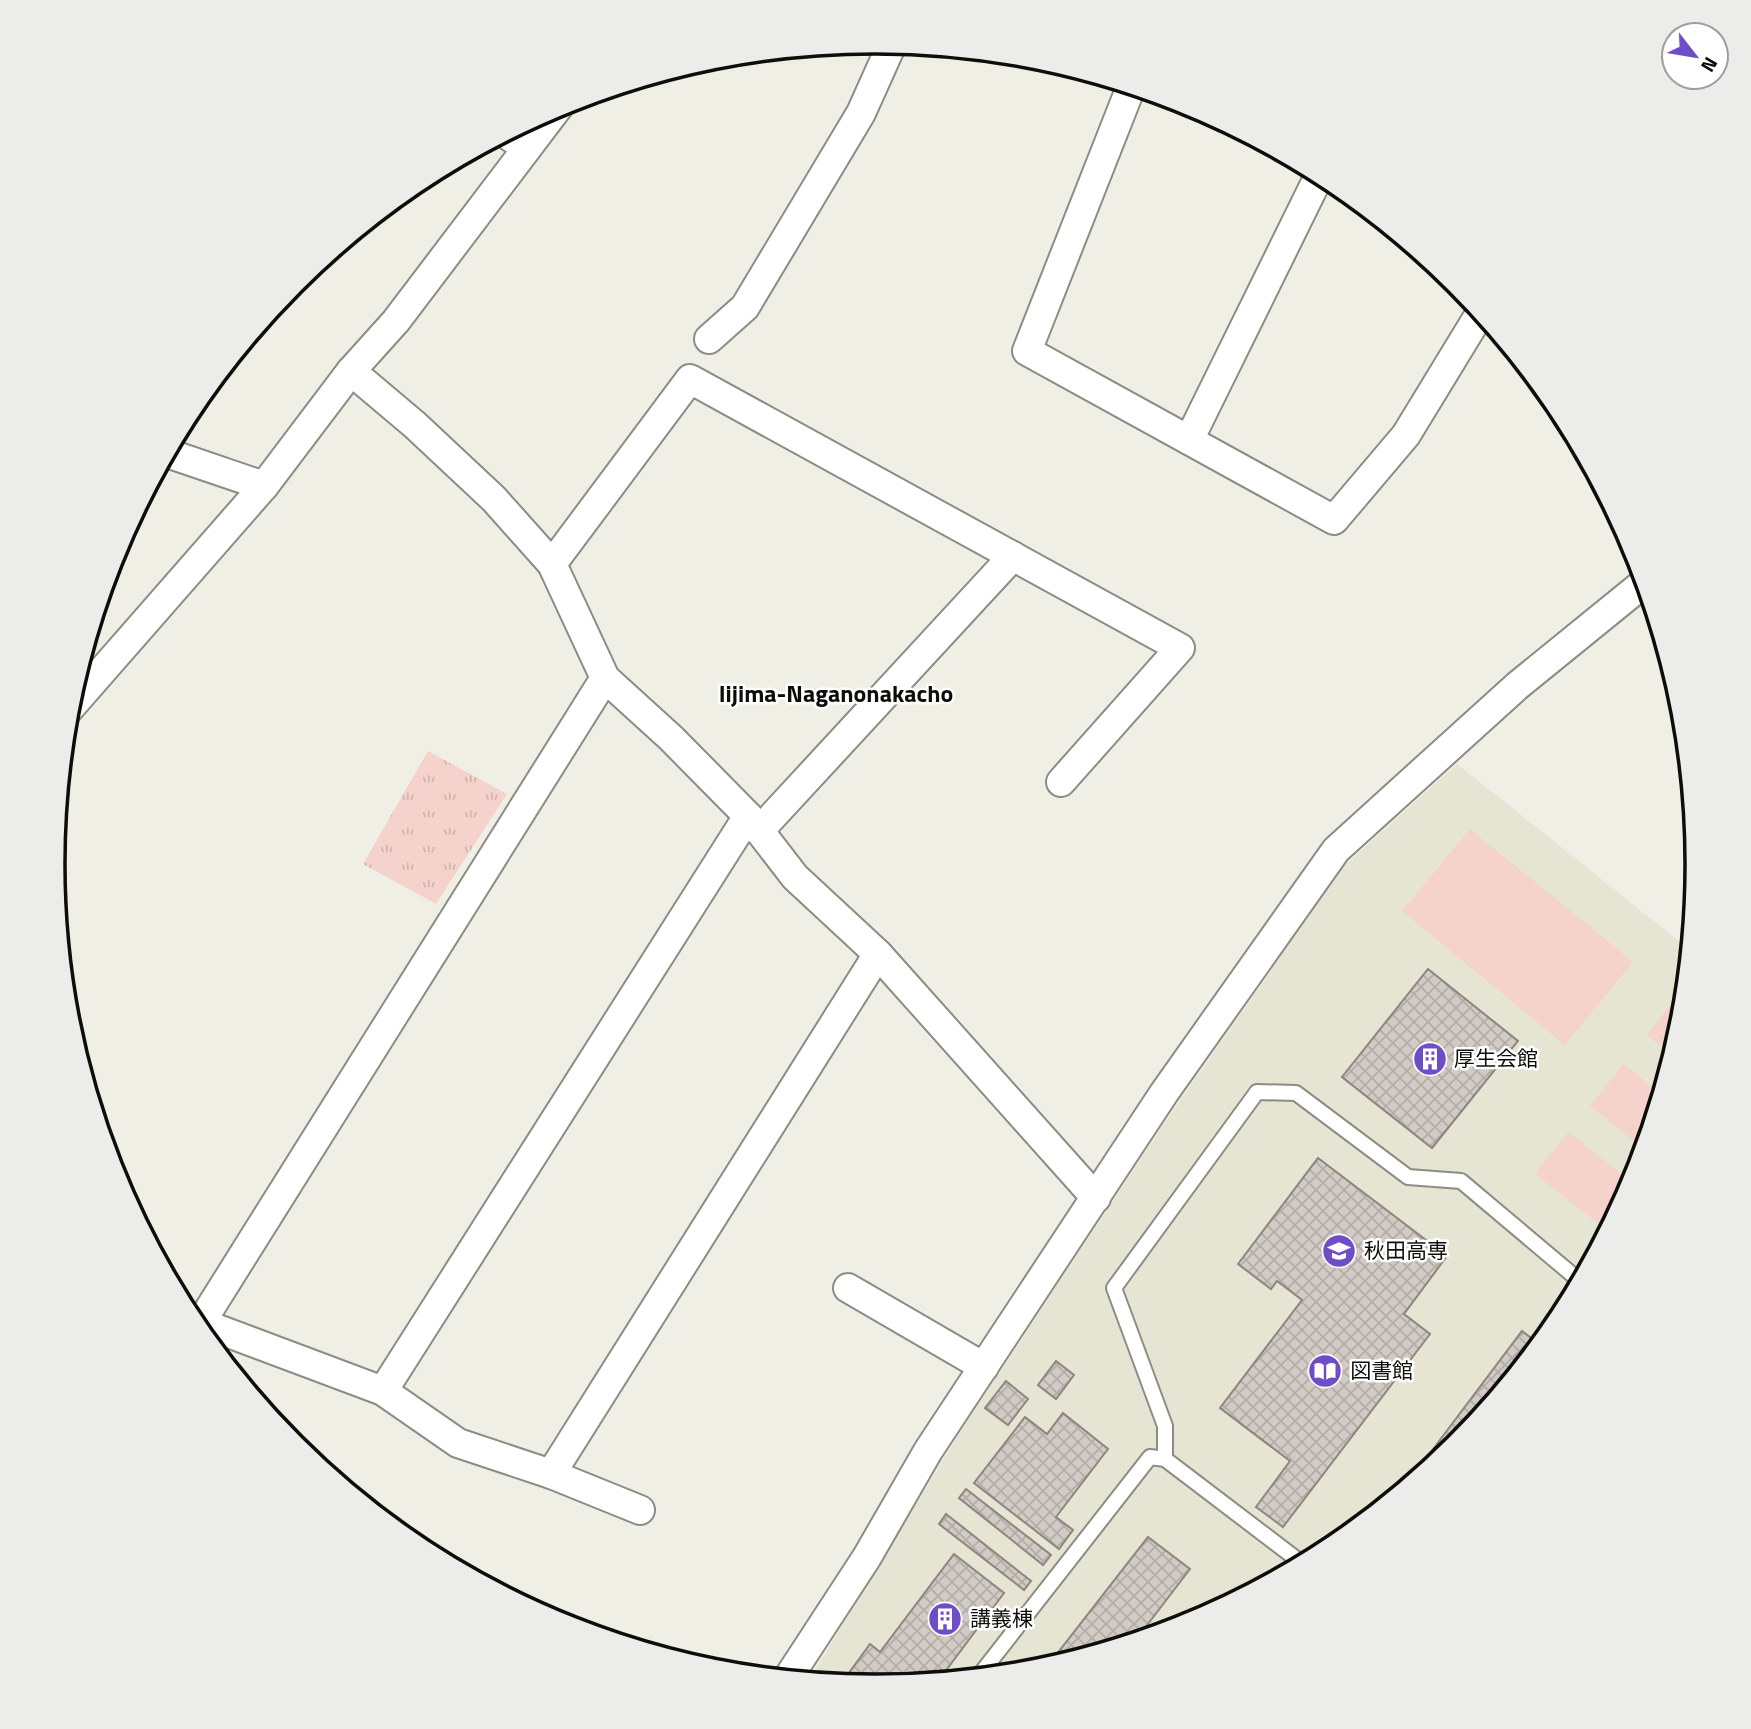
<svg xmlns="http://www.w3.org/2000/svg" width="1751" height="1729" font-family="'Titillium Web','Noto Sans JP',sans-serif">
<style>
.built{fill:#e6e4d3}
.grass{fill:#f5d3cc}
.park{fill:url(#park-tufts)}
.building{fill:url(#building-cross-hatch);stroke:#8c867f;stroke-width:2}
.lines{fill:none;stroke-linecap:round;stroke-linejoin:round}
.lane-casing{stroke:#8d8c84;stroke-width:18}
.street-casing{stroke:#8d8c84;stroke-width:32}
.lane{stroke:#fff;stroke-width:14}
.street{stroke:#fff;stroke-width:28}
.labels{text-anchor:middle;stroke-width:5;stroke-linejoin:round;paint-order:stroke}
.poi-label{font-size:21px;fill:#0d0d0a;stroke:#fff;text-anchor:start}
.quarter-label{font-size:24px;font-weight:bold;fill:#0d0d0a;stroke:#fff}
.rim{fill:none;stroke:#0d0d0a;stroke-width:3.5}
</style>
<defs>
<pattern id="park-tufts" width="24" height="20" patternUnits="userSpaceOnUse" patternTransform="scale(1.75)"><rect width="24" height="20" fill="#f5d3cc"/><path d="M3 7l-1-3M5 7V3M7 7l1-3M15 17l-1-3M17 17v-4M19 17l1-3" fill="none" stroke="#d1b4ae"/></pattern>
<pattern id="building-cross-hatch" width="8" height="8" patternUnits="userSpaceOnUse" patternTransform="scale(1.75)"><rect width="8" height="8" fill="#d2cac4"/><path d="M0 0l8 8M0 8l8-8" fill="none" stroke="#b3aca7"/></pattern>
</defs>
<rect width="100%" height="100%" fill="#f0efe5"/>
<path class="built" d="M1457,764L1690,950L1682,1025L1635,1180L1559,1322L1457,1446L1332,1549L1190,1625L1036,1671L876,1687L809,1680L964,1426L1170,1115L1344,866Z"/>
<g class="grass">
<path d="M1470,829L1633,962L1565,1045L1402,911Z"/>
<path d="M1680,993L1685,996L1682,1025L1673,1056L1647,1035Z"/>
<path d="M1624,1064L1661,1094L1644,1149L1590,1106Z"/>
<path d="M1568,1132L1633,1183L1608,1231L1535,1174Z"/>
</g>
<path class="park" d="M428,751L507,794L436,904L363,864Z"/>
<g class="building">
<path d="M1428,969L1518,1041L1432,1148L1342,1077Z"/>
<path d="M1318,1158L1447,1256L1404,1314L1430,1334L1283,1527L1256,1507L1290,1461L1220,1408L1302,1300L1277,1281L1271,1289L1238,1264Z"/>
<path d="M1522,1331L1540,1345L1457,1446L1400,1493Z"/>
<path d="M1056,1361L1074,1375L1056,1399L1038,1385Z"/>
<path d="M1006,1381L1028,1399L1008,1425L985,1408Z"/>
<path d="M1063,1413L1108,1449L1056,1517L1073,1530L1059,1549L974,1483L1025,1417L1047,1434Z"/>
<path d="M966,1489L1051,1555L1043,1565L959,1498Z"/>
<path d="M946,1514L1031,1581L1024,1590L939,1524Z"/>
<path d="M1148,1537L1190,1569L1135,1641L1046,1668Z"/>
<path d="M954,1554L1004,1593L938,1681L876,1687L841,1684L870,1644L880,1652Z"/>
</g>
<g class="lines">
<g class="lane-casing">
<g id="lane">
<path d="M1165,1459V1426L1114,1288L1257,1092L1296,1093L1408,1177L1461,1181L1581,1282"/>
<path d="M978,1677L1150,1457L1165,1459L1303,1564"/>
</g>
</g>
<g class="street-casing">
<g id="street">
<path d="M1131,87L1027,351L1334,520L1406,435L1481,312"/>
<path d="M506,134L527,148"/>
<path d="M709,339L745,307L861,113L892,44"/>
<path d="M351,371L415,425L494,499L552,564L605,678L671,738L748,816L795,877L878,954L1096,1198"/>
<path d="M1189,440L1320,174"/>
<path d="M167,453L264,486"/>
<path d="M552,564L690,379L1180,648L1061,782"/>
<path d="M68,710L264,486L351,371L396,321L559,106"/>
<path d="M759,831L1013,556"/>
<path d="M848,1288L984,1367"/>
<path d="M191,1319L383,1391L458,1443L551,1474L878,954"/>
<path d="M200,1324L605,678"/>
<path d="M383,1391L748,816"/>
<path d="M551,1474L640,1510"/>
<path d="M788,1678L867,1557L928,1451L1164,1093L1336,850L1517,686L1645,582"/>
</g>
</g>
<use href="#lane" class="lane"/>
<use href="#street" class="street"/>
</g>
<defs>
<g id="building-disc" transform="scale(1.75)"><circle r="9.5" fill="#6e4ec7" stroke="#fff"/><path d="M-4-6H4V6H1V3H-1V6H-4ZM-2.5-4.3h1.7v1.8h-1.7ZM.8-4.3h1.7v1.8H.8ZM-2.5-1h1.7V.8h-1.7ZM.8-1h1.7V.8H.8Z" fill="#fff"/></g>
<g id="university-disc" transform="scale(1.75)"><circle r="9.5" fill="#6e4ec7" stroke="#fff"/><path d="M0-5L7-2L0 1L-7-2ZM-4 1L0 2.5L4 1V4Q0 6-4 4Z" fill="#fff"/></g>
<g id="library-disc" transform="scale(1.75)"><circle r="9.5" fill="#6e4ec7" stroke="#fff"/><path d="M-6-4Q-3-5.5-.7-3.5V5Q-3 3-6 4ZM6-4Q3-5.5 .7-3.5V5Q3 3 6 4Z" fill="#fff"/></g>
</defs>
<g fill-rule="evenodd">
<use href="#building-disc" x="1430" y="1059"/>
<use href="#university-disc" x="1339" y="1251"/>
<use href="#library-disc" x="1325" y="1371"/>
<use href="#building-disc" x="945" y="1619"/>
</g>
<g class="labels">
<g class="poi-label">
<text x="1454" y="1066">厚生会館</text>
<text x="1364" y="1258">秋田高専</text>
<text x="1350" y="1378">図書館</text>
<text x="970" y="1626">講義棟</text>
</g>
<g class="quarter-label">
<text x="836" y="702">Iijima-Naganonakacho</text>
</g>
</g>
<path d="M0 0H1751V1729H0ZM65 864a810 810 0 1 1 1620 0a810 810 0 1 1-1620 0Z" fill="#ececeb" fill-rule="evenodd"/>
<path class="rim" d="M65 864a810 810 0 1 1 1620 0a810 810 0 1 1-1620 0Z"/>
<g transform="translate(1695 56) rotate(121)"><circle r="33" fill="#ffffff" stroke="#9e9e9d" stroke-width="2"/>
<path d="M0-5L12 26L0 18L-12 26Z" fill="#6e4ec7"/>
<text y="-10" font-size="19" font-weight="bold" text-anchor="middle" fill="#0d0d0a">N</text>
</g>
</svg>
